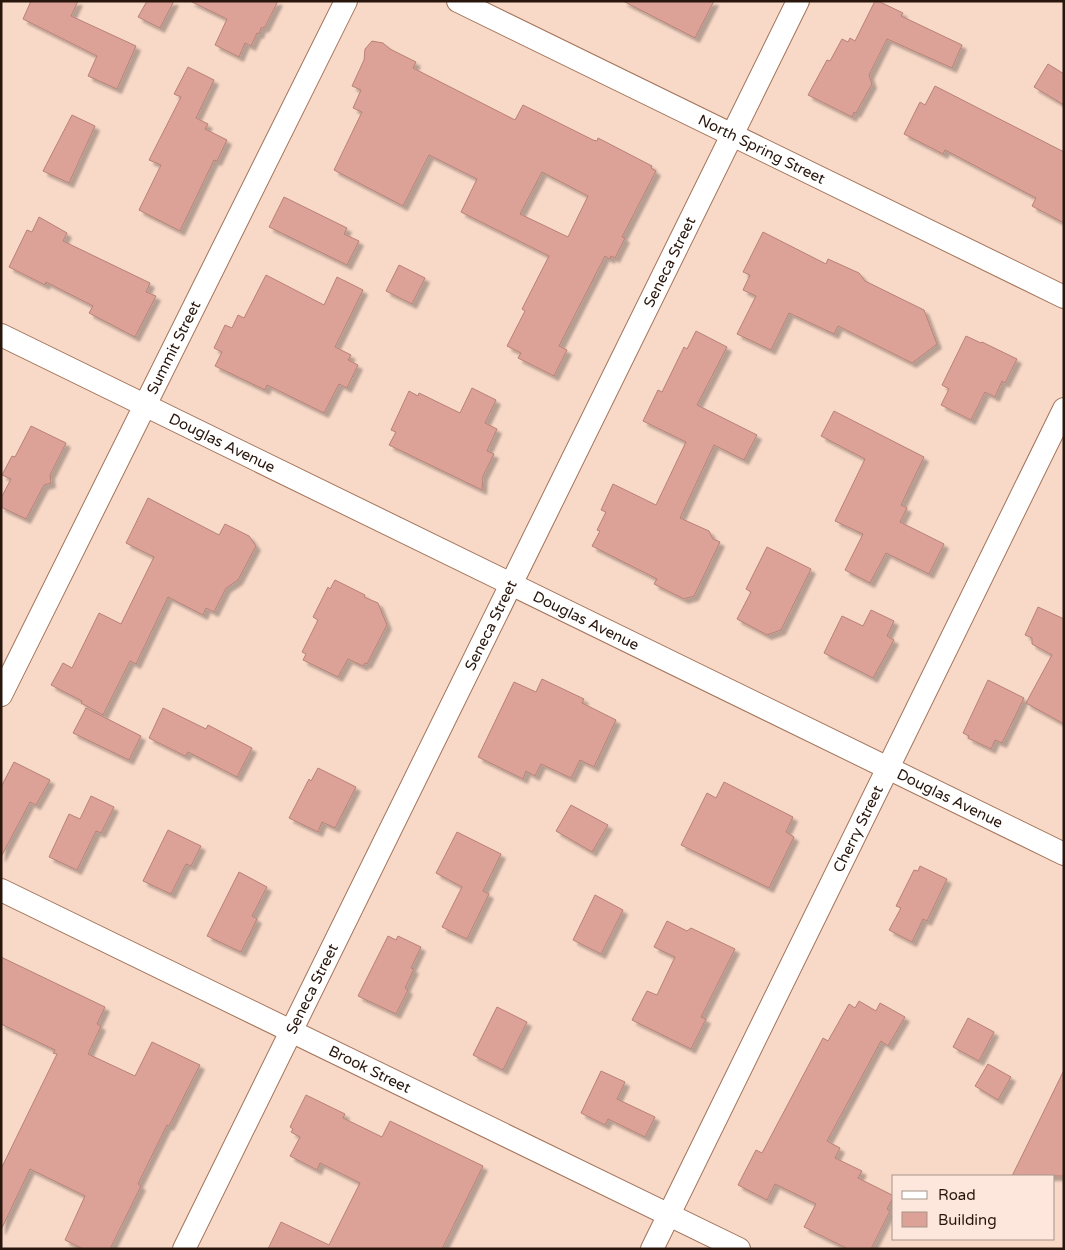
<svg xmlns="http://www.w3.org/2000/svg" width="1065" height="1250" font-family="'Varela Round',sans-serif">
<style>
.building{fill:#dca298;stroke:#b88177;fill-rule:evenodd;filter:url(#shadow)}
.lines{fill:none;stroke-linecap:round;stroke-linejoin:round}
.street-casing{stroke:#a3745a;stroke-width:24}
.street{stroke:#fff;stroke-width:22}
.labels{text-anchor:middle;stroke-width:4;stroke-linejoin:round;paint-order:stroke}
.street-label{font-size:15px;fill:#28160c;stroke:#fde7dc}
</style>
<defs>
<filter id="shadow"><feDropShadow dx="4.5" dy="4.5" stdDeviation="1" flood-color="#0004"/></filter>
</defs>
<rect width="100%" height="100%" fill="#f8d8c7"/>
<g class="building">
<path d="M31,1H78L71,16L136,46L117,89L88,76L97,56L23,19Z"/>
<path d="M147,1H174L160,28L138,17Z"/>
<path d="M190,1H278L265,27L261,28L259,34L257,33L251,46L245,43L239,57L215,45L227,19Z"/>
<path d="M623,1H714L695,38Z"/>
<path d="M875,1H878L903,13L901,16L962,45L952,68L887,39L869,75L872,84L856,113L854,112L852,117L808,95L827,60L830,61L842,39L848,42L850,38L855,41Z"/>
<path d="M372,41L383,43L390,49L416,62L413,68L515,120L523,105L593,140L597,141L598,138L652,166L651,168L656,171L622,237L625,238L615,258L611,256L610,259L605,256L559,346L567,350L554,376L518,358L521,353L507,346L525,311L522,309L549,256L461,212L477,179L429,155L403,206L334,170L362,112L353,108L361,90L352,86L364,60L365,49ZM542,172L588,196L568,237L520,214Z"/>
<path d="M1048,64L1064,74V105L1034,87Z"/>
<path d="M188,67L214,80L196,118L208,124L205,129L227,140L217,161L214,160L180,231L139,210L161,165L149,160L181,97L174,94Z"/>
<path d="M935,86L1064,152V223L1032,206L1036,198L945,150L943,154L904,134L920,102L925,105Z"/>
<path d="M72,115L95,126L69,183L43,171Z"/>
<path d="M284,197L347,228L344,234L359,241L347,265L269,227Z"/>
<path d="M39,217L67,233L63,241L150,283L146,292L156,296L135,337L89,313L93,306L46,282L45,285L9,267L27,230L32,232Z"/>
<path d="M763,232L826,264L828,259L859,273L865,281L924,310L937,344L912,363L838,326L834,334L789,313L771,350L737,334L756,296L743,290L750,275L743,272Z"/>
<path d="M399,265L425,278L412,304L386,291Z"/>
<path d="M266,275L324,305L337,277L363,290L335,347L351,355L348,360L358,365L347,388L339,384L324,413L267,385L265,390L215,366L222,352L214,348L225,325L232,328L238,315L244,318Z"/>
<path d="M696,331L727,347L697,405L757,435L744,460L714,445L680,518L709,531L713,539L720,542L694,596L684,599L654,584L657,579L592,546L600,531L597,530L606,512L601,510L613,484L656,505L686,442L643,421L658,390L662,392L684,347L687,349Z"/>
<path d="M966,336L981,343L982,342L1017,359L1005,383L1002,381L995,397L985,392L971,420L941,405L949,389L942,385Z"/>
<path d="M472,388L496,400L485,423L497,429L487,451L494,454L483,476L482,490L389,445L396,432L391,430L409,391L418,396L419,393L460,413Z"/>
<path d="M834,411L924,457L901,505L907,508L900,522L944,544L929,574L886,553L870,583L845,570L863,534L835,521L865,459L821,436Z"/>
<path d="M31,426L66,443L50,475L51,483L44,485L26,519L1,507V498L11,479L2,475L12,456L15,457Z"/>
<path d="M148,498L219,535L225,524L249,536L256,546L238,580L226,588L214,612L206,608L203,615L168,597L136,664L130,661L103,715L81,703L82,701L51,685L63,663L72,668L99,613L121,624L154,557L126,543Z"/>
<path d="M767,547L811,569L781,630L767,635L737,619L751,592L746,589Z"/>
<path d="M335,580L365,595L364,597L378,603L387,625L367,664L365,663L363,666L348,659L338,677L303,660L306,654L302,652L318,620L313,617L328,587L330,589Z"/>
<path d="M1038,607L1064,619V724L1026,703L1052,655L1032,644V638L1025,635Z"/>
<path d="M871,610L894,621L887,636L894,640L873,678L824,653L842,616L863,626Z"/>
<path d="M542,679L584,699L582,703L616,720L594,767L580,760L571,778L541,764L535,776L526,771L523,779L478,757L514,682L536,692Z"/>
<path d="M988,680L1024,698L1002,743L995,740L991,749L968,738L969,736L963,733Z"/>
<path d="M86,708L141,736L129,760L73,733Z"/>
<path d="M163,708L206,729L208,725L252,748L237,777L188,752L185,756L149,738Z"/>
<path d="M14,762L50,780L36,805L30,802L1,857V787Z"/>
<path d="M318,768L356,787L335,828L322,822L318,832L289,818L309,779L311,781Z"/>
<path d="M724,782L793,817L786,832L794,837L769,888L681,845L707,793L716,798Z"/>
<path d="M91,796L114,807L101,833L96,831L77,870L49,857L69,814L80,819Z"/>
<path d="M571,805L608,825L592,852L556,831Z"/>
<path d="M168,830L201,846L191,866L186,864L171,894L143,881Z"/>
<path d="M457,832L501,854L483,891L489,894L467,939L442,927L462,887L436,873Z"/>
<path d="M920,866L947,879L927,921L923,919L912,942L889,930L901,908L896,906L914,870L918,871Z"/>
<path d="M239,872L267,887L252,916L257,919L241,952L207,936Z"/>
<path d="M595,895L623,910L601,954L573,940Z"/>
<path d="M667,921L687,931L691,928L735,949L701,1017L706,1019L691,1049L632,1020L647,991L657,995L675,957L654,947Z"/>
<path d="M388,936L396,940L398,936L421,947L411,968L414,969L405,988L408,990L396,1014L358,996Z"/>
<path d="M1,957L105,1007L97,1024L101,1026L88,1054L135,1076L152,1042L200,1065L169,1126L167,1125L138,1184L141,1186L110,1249H83L65,1240L85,1196L30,1169L1,1230V1169L57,1054L53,1053L55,1050L1,1024Z"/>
<path d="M859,1001L876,1011L880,1003L905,1017L888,1046L881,1041L827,1141L840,1148L835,1158L862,1171L858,1178L894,1196L887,1209L890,1211L871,1249H848L804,1227L816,1204L775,1184L767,1200L738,1185L756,1150L762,1153L823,1038L828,1041L849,1004L855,1008Z"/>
<path d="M497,1007L527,1022L503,1070L473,1055Z"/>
<path d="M968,1018L994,1032L979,1061L953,1047Z"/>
<path d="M988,1064L1011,1077L998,1100L975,1086Z"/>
<path d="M1064,1070V1176H1012L1044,1111Z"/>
<path d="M601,1071L625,1082L617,1099L655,1117L645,1137L608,1119L605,1125L581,1113Z"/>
<path d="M306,1095L345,1114L343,1118L382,1137L390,1121L483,1166L442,1249H268L281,1222L329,1245L360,1183L320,1163L317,1170L290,1156L300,1137L291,1132L293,1129L290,1127Z"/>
</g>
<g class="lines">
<g class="street-casing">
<g id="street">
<path id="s1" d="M458,1L1064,297"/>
<path id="s2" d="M1,335L1064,854"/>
<path id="s3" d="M1,695L346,1"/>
<path id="s4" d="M1,890L739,1249"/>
<path id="s5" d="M184,1249L798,1"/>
<path id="s6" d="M652,1249L1064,409"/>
</g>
</g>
<use href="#street" class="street"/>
</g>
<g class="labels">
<g class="street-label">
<text dy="5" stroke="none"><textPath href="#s1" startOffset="338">North Spring Street</textPath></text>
<text dy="5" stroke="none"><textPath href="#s5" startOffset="1100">Seneca Street</textPath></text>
<text dy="5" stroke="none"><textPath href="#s3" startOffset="388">Summit Street</textPath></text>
<text dy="5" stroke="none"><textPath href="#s2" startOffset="246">Douglas Avenue</textPath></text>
<text dy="5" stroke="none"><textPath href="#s2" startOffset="651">Douglas Avenue</textPath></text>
<text dy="5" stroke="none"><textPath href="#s5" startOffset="695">Seneca Street</textPath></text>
<text dy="5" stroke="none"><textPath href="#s2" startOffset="1056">Douglas Avenue</textPath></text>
<text dy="5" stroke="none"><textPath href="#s6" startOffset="468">Cherry Street</textPath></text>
<text dy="5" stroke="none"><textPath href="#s5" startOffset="290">Seneca Street</textPath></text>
<text dy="5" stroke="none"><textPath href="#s4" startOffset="410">Brook Street</textPath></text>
</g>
</g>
<rect width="1065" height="1250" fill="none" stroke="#28160c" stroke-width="5"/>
<rect x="892" y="1175" width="162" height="65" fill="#fde7dc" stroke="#a89389"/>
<rect x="902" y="1191" width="25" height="8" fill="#ffffff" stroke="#a89389"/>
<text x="938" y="1200" font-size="15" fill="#28160c">Road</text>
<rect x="902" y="1212" width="25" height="15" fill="#dca298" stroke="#a89389"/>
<text x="938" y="1225" font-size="15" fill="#28160c">Building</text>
</svg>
